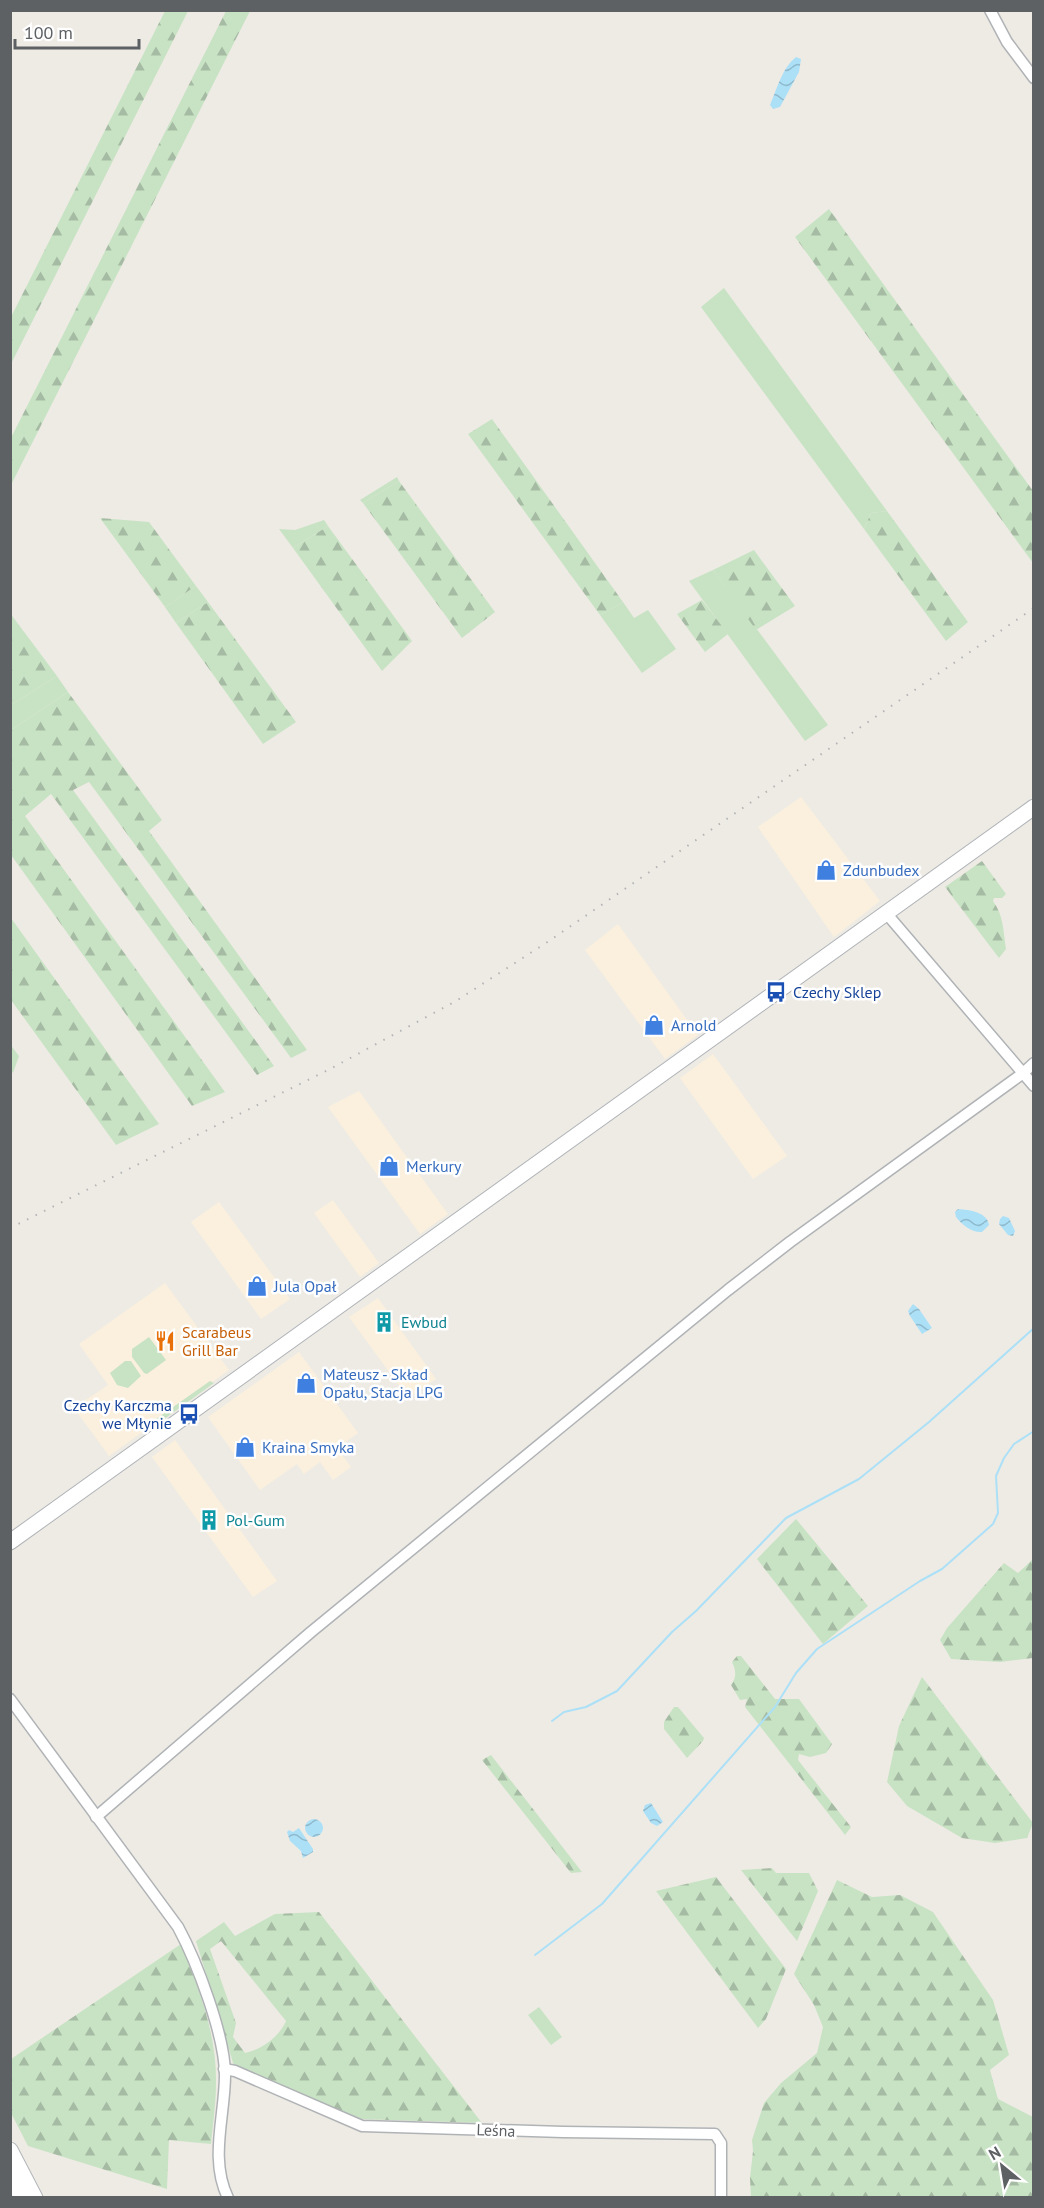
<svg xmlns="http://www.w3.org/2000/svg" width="1044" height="2208" font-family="'PT Sans',sans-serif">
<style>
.commercial{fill:#fbf0dd}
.green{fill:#c8e3c4}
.forest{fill:url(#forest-firs);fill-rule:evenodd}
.water{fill:url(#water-waves)}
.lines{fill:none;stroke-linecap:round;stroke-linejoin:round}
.stream{stroke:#ace0f7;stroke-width:2}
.minor-casing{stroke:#b0b3b6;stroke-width:13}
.secondary-casing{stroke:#b1b5b9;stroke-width:17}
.minor{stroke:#fff;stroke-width:10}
.secondary{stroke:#fff;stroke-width:15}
.rail{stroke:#b3b4b4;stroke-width:2;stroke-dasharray:1.5 8;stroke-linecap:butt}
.labels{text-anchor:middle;stroke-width:5;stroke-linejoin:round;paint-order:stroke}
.shop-label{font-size:16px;fill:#366cbe;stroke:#fff;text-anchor:start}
.transit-label{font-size:16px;fill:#164399;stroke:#fff;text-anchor:start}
.culture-label{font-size:16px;fill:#0d838f;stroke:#fff;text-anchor:start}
.food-label{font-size:16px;fill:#c56008;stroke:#fff;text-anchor:start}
.street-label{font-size:16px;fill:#5d6164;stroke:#fff}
</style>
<defs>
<pattern id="forest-firs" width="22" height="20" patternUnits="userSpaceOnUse" patternTransform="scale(1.5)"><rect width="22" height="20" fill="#c8e3c4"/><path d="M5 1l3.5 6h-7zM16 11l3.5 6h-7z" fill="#a6bba3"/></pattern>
<pattern id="water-waves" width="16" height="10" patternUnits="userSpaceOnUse" patternTransform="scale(1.5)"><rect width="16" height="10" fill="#ace0f7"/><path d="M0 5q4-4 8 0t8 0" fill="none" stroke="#8fb9cc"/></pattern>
</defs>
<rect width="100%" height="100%" fill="#eeebe5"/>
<g class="commercial">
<path d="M801,797L880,901L834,937L758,827Z"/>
<path d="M618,924L698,1035L665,1059L585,950Z"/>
<path d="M713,1054L787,1156L753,1179L680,1078Z"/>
<path d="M359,1091L448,1214L420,1234L328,1107Z"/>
<path d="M333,1200L379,1263L360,1277L314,1213Z"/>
<path d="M219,1202L290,1299L261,1319L191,1222Z"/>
<path d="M165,1283L229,1370L109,1456L74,1408L108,1385L79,1344Z"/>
<path d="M378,1298L436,1379L408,1398L349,1317Z"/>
<path d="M299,1352L358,1433L337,1448L351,1467L333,1480L320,1462L304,1474L297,1464L260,1490L208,1417Z"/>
<path d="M175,1440L277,1581L253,1597L152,1457Z"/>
</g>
<g class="green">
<path d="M724,288L887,511L871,513L864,529L701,307Z"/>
<path d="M397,477L399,481L363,503L360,500Z"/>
<path d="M324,520L328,526L293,548L279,529L295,530Z"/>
<path d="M713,570L828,725L805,741L689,581Z"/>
<path d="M196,586L208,602L176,623L165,607Z"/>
<path d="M623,602L634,618L648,610L676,649L642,673L600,615Z"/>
<path d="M57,676L68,692L11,730V705Z"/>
<path d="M10,1044L19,1056L13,1073L11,1070Z"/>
<path d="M149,1337L166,1360L147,1374L144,1373L132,1357V1349Z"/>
<path d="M125,1361H131L141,1376L128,1388L117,1385L110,1373Z"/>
<path d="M210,1381L214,1383L156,1425V1419Z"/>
<path d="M539,2007L562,2037L551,2045L528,2015Z"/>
</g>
<g class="forest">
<path d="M165,11H188L11,364V317Z"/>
<path d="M226,11H250L11,485V438Z"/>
<path d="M829,209L1033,491V563L795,237Z"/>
<path d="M492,419L623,602L600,615L468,434Z"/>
<path d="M399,481L495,612L462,638L363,503Z"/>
<path d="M887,511L968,622L946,641L864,529L871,513Z"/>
<path d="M100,518L149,522L196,586L165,607Z"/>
<path d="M328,526L412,641L382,671L293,548Z"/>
<path d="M754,550L795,606L756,630L713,570Z"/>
<path d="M702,600L728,634L705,652L677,614Z"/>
<path d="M208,602L296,722L263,744L176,623Z"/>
<path d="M10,613L57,676L11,705H10Z"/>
<path d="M68,692L162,820L149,831L307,1050L291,1058L89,782L73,790L274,1066L257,1075L51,794L25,816L225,1092L192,1106L11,855V730Z"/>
<path d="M982,861L1006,894L1002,898H994L993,901C1004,916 1003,931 1006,949L999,958L945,887Z"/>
<path d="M10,918H11L159,1124L116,1145L11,1000Z"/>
<path d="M796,1519L868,1606L823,1644L757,1559Z"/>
<path d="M1033,1559V1658L1000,1662L951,1659L940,1640L947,1628L1004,1563L1018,1573Z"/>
<path d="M737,1656H741L775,1699H799L832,1744L826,1753L810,1757L799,1754L798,1760L851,1827L845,1835L745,1707L747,1699L740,1700L731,1685C737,1677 736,1670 732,1662Z"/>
<path d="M922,1677L1033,1823L1027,1838L995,1843L962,1838L907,1806L887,1782L899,1726Z"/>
<path d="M674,1707H678L704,1738L703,1741L687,1758L664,1729V1722Z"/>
<path d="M491,1755L582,1872L571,1873L482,1760Z"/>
<path d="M772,1868L776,1873H809L818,1891L797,1941L741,1870Z"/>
<path d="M716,1877L786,1969L766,2019L758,2028L656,1891Z"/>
<path d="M837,1880L872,1897L900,1895L933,1912L993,2000L1009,2055L990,2070L998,2099L1033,2117V2197H751L750,2178L753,2151L752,2140L764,2103L781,2083L817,2053L823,2027L814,2005L794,1974Z"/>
<path d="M319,1912L482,2123L357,2119L234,2066L196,1941L224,1922L235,1936L275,1914ZM221,1941L286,2021C279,2037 261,2050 245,2053L233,2037L236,2023L210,1949Z"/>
<path d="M181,1944C199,1988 217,2035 216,2083C216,2103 213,2124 211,2144L169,2140L167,2189L28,2146L11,2113V2059Z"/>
</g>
<g class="water">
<path d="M796,57L801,59L799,72L780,107L773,109L770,105C777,89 782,68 796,57Z"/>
<path d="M958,1209C970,1210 987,1212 989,1225L982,1232C972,1233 962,1225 956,1217L955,1212Z"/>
<path d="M1003,1216L1009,1218L1015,1231L1013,1236L1008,1235L999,1224L1000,1219Z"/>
<path d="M913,1304L919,1309L932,1328L922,1334L910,1316L908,1311Z"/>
<path d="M651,1803L663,1822L657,1826L651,1823L643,1811L645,1805Z"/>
<circle cx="314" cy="1828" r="9"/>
<path d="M299,1828L313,1849V1852L303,1858L301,1851L290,1841L287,1832L289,1830L293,1832Z"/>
</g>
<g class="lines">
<g class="stream">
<path d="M552,1721L564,1712L586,1707L617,1691L672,1632L696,1611L786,1518L859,1479L929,1422L1034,1328"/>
<path d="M535,1955L602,1904L775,1707L796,1673L817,1649L920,1581L942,1569L993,1524L998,1513L996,1476L1004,1458L1014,1444L1034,1431"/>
</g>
<g class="minor-casing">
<g id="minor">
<path d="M990,10L1007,42L1034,78"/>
<path d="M886,913L1034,1086"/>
<path d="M10,1699L178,1927C197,1962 225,2036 225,2075C225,2116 209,2159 228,2198"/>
<path d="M96,1817L311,1632L728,1290L790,1242L1022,1074L1034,1063"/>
<path d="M224,2069L235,2071L362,2126L563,2132L715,2134L721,2143V2198"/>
</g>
</g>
<g class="secondary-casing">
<g id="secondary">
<path d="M10,1542L1034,807"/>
<path d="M10,2150L35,2198"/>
<path d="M10,2175L22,2198"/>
</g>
</g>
<use href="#minor" class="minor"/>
<use href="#secondary" class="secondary"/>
<path class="rail" d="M10,1228L330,1069L456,1001L549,941L1034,608"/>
</g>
<defs>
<g id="shop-bare" transform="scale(1.62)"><path d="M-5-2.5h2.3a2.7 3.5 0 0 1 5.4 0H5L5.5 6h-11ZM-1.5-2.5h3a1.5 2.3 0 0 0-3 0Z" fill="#3f7fe0" stroke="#fff" stroke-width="2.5" paint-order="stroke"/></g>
<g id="bus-bare" transform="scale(1.62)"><path d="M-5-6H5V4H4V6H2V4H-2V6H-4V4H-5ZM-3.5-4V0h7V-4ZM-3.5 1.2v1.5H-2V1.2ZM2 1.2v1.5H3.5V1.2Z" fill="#1a4fb4" stroke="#fff" stroke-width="2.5" paint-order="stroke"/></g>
<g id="building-bare" transform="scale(1.62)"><path d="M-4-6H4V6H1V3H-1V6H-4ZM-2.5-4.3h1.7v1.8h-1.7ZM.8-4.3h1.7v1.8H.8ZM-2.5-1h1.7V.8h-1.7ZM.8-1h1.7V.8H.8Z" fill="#0f9aa8" stroke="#fff" stroke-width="2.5" paint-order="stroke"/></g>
<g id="restaurant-bare" transform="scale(1.62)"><path d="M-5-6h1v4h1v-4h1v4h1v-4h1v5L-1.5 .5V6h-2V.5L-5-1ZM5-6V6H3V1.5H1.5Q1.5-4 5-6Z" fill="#e8710a" stroke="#fff" stroke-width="2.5" paint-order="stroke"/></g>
</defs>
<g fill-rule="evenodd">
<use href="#shop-bare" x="826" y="870"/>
<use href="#bus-bare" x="776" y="992"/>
<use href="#shop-bare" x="654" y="1025"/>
<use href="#shop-bare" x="389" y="1166"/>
<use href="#shop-bare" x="257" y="1286"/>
<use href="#building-bare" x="384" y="1322"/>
<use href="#restaurant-bare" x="165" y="1341"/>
<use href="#shop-bare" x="306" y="1383"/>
<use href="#bus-bare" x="189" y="1414"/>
<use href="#shop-bare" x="245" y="1447"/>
<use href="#building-bare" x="209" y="1520"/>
</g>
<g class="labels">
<g class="shop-label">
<text x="843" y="876">Zdunbudex</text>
<text x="671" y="1031">Arnold</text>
<text x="406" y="1172">Merkury</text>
<text x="274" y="1292">Jula Opał</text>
<text x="323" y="1380">Mateusz - Skład<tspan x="323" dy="18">Opału, Stacja LPG</tspan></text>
<text x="262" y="1453">Kraina Smyka</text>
</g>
<g class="transit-label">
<text x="793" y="998">Czechy Sklep</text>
<text x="172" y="1411" text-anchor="end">Czechy Karczma<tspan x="172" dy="18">we Młynie</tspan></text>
</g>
<g class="culture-label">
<text x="401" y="1328">Ewbud</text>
<text x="226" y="1526">Pol-Gum</text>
</g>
<g class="food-label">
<text x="182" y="1338">Scarabeus<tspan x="182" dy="18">Grill Bar</tspan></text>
</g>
<g class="street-label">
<text transform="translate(496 2130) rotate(2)" y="6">Leśna</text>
</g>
</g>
<rect width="1044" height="2208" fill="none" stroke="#5d6164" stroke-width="24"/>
<g transform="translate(1002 2166) rotate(330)" stroke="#ffffff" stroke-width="4.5" paint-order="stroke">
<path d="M0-4.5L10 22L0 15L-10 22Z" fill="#5d6164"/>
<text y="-9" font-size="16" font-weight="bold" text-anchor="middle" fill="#5d6164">N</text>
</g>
<path d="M15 39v9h124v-9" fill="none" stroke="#5d6164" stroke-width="3"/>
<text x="24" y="39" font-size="18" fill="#5d6164" stroke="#ffffff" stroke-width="4.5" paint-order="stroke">100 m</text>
</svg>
